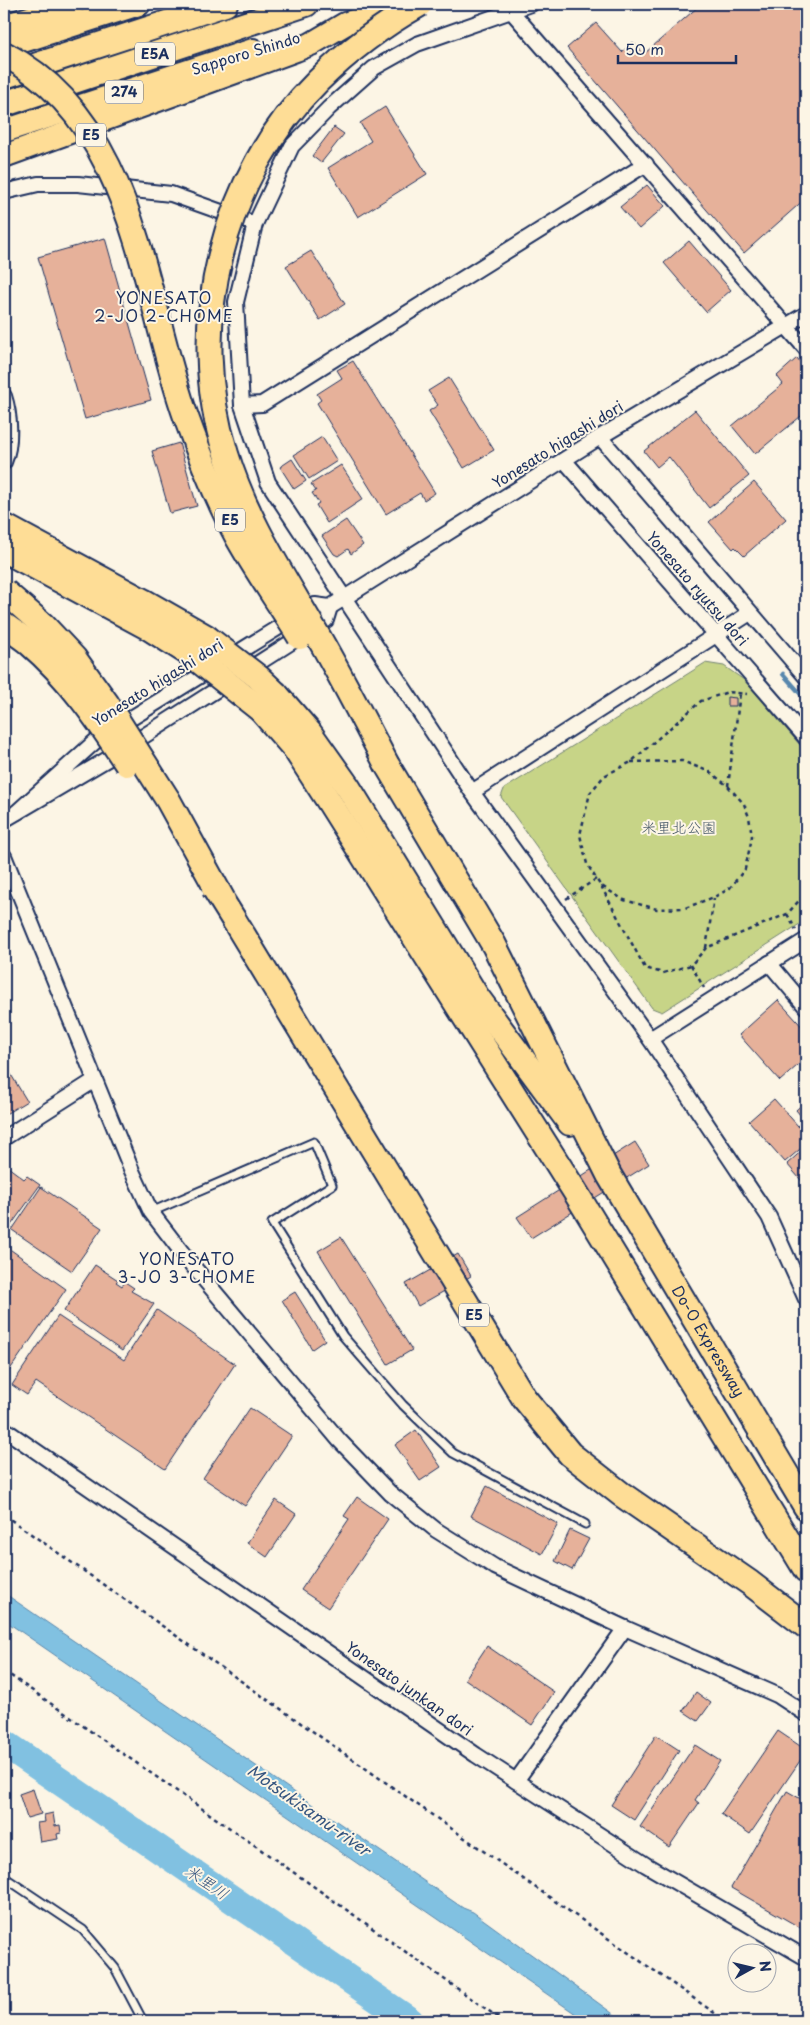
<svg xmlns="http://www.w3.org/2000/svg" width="810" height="2025" font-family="'Playpen Sans','Klee One',sans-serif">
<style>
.green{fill:#c7d487;stroke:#718272}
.water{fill:#81c1e1;stroke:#5887ad}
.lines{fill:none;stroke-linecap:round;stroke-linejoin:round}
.stream{stroke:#5887ad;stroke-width:4.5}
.river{stroke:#81c1e1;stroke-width:28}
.building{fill:#e6b19a;stroke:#1b2f5e}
.service-casing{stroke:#1b2f5e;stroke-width:11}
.minor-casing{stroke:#1b2f5e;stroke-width:18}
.trunk-casing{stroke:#1b2f5e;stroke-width:26}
.motorway-casing{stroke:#1b2f5e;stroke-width:28}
.path{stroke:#1b2f5e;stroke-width:2.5;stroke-dasharray:4 4;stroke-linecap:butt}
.service{stroke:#fcf5e5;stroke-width:7}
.minor{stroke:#fcf5e5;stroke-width:14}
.trunk{stroke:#fedd96;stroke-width:22}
.motorway{stroke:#fedd96;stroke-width:24}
.motorway-bridge-casing{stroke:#1b2f5e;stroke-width:28;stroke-linecap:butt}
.motorway-bridge{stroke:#fedd96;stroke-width:24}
.labels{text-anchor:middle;stroke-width:4;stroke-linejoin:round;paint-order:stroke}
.shield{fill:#fcf5e5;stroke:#5e6a86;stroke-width:1}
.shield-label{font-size:14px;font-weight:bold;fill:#1b2f5e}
.street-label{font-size:15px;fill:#1b2f5e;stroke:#fcf5e5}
.park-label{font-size:15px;fill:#465868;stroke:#fcf5e5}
.neighbourhood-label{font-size:16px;letter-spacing:1px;fill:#1b2f5e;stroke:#fcf5e5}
.water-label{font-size:16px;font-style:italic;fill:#34547f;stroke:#fcf5e5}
</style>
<rect width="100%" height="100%" fill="#fcf5e5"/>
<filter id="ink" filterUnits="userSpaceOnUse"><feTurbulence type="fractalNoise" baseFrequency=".02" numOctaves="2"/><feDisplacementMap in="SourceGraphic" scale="10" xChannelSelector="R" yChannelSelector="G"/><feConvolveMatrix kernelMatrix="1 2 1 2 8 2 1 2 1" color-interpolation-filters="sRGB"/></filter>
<g filter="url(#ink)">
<path class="green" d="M705,663L724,666L744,680L806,752V920L662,1012L652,1008L501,797L504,789Z"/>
<path class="water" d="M4,1593L463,1908L473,1912L623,2021H586L4,1620Z"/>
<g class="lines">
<path class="stream" d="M783,674L806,700"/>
<path class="river" d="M4,1743L410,2021"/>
</g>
<g class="building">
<path d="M699,4H806V198L744,253L567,48L596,23L622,52L633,42L644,54L700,5Z"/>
<path d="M385,107L427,174L358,217L328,168L371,141L360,123Z"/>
<path d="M334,127L344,134L321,163L312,156Z"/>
<path d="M647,185L665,206L639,229L620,207Z"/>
<path d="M105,238L151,400L85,419L38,257Z"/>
<path d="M689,241L731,290L706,312L664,263Z"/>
<path d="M311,251L345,304L320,320L286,266Z"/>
<path d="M797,358L806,369V412L755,454L732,426L783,384L777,376Z"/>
<path d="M353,361L435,493L424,500L420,493L386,514L317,403L321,400L317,394L342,378L337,370Z"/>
<path d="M449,378L494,450L464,468L429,411L438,405L428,391Z"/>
<path d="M695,410L749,476L709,508L669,457L657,467L644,451Z"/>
<path d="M322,437L337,461L309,479L294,455Z"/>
<path d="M179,443L197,506L170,513L152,451Z"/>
<path d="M292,459L306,481L294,489L280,467Z"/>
<path d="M341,465L363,499L327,523L316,505L319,503L312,493L316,491L311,484Z"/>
<path d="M754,482L786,519L744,556L735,547L733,549L709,522Z"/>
<path d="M346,520L363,545L351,554L348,549L338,556L334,554L322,536Z"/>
<path d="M727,697L736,698V706H727Z"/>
<path d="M778,1000L806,1031V1058L780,1081L739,1035Z"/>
<path d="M4,1063L27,1101L4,1115Z"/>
<path d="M774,1099L806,1135V1144L785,1162L749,1121Z"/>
<path d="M806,1101V1122L796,1110Z"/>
<path d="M635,1142L649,1164L531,1238L517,1217Z"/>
<path d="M806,1147V1186L787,1164Z"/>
<path d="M4,1164L24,1179L27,1176L40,1185L9,1228L4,1225Z"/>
<path d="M41,1187L102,1228L72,1271L12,1230Z"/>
<path d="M341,1237L412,1350L388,1364L318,1251Z"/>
<path d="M4,1245L66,1289L9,1371L4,1367Z"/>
<path d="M458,1254L471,1276L418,1306L406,1284Z"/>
<path d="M95,1265L118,1280L116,1282L122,1286L125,1282L134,1288L131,1291L154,1304L122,1351L64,1311Z"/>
<path d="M295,1292L325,1340L312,1349L282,1300Z"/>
<path d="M157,1310L235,1364L165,1469L36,1382L27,1395L12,1385L58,1316L124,1360Z"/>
<path d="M250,1408L292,1436L245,1506L203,1478Z"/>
<path d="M416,1430L441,1467L420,1481L395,1445Z"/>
<path d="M487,1486L558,1524L542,1554L471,1516Z"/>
<path d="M357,1497L388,1519L328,1608L301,1590L349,1519L344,1516Z"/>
<path d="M276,1500L296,1514L267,1557L247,1543Z"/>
<path d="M570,1530L589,1539L572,1570L555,1561Z"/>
<path d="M487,1646L554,1692L532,1725L465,1679Z"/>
<path d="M696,1692L711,1703L698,1721L683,1711Z"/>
<path d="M778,1731L806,1750V1752L750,1834L721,1814Z"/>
<path d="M656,1735L679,1750L634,1820L611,1805Z"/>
<path d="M695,1745L720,1761L695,1800L699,1803L669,1847L640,1827Z"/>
<path d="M33,1789L41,1814L27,1818L19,1794Z"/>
<path d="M787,1791L806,1802V1931L731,1888Z"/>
<path d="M53,1813L55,1826L60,1825L61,1833L57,1834L58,1839L40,1842L37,1823L45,1822L44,1815Z"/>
</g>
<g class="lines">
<g class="service-casing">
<g id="service">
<path d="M151,1212L314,1142L332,1185L272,1223L343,1336L403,1405L453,1453L585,1524"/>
<path d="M4,1877L83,1930L115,1968L143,2021"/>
</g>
</g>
<g class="minor-casing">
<g id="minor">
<path d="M531,4L417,44L374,68L329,108L292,146L255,224L236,302L242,405L268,482L472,792L650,1039L769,1217L806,1299"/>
<path d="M512,12L806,349"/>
<path d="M4,192L38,184H78L171,194L255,224"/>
<path d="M4,396C10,414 12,444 4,462"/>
<path d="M242,405L262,404L646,164"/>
<path d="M600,437L806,677"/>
<path d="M564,460L806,738"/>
<path d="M472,792L750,613"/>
<path d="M17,812L99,738L315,605L330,607L600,437L806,314"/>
<path d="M4,820L111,757L326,620L330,607"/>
<path d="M4,856L132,1171L151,1212L187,1259L339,1440L390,1493L436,1530L495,1567L625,1628L777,1695L806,1714"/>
<path d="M769,963L806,1007"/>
<path d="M650,1039L806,940"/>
<path d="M4,1138L95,1080"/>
<path d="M4,1429L476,1755L646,1865L806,1958"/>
<path d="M516,1781L625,1628"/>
</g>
</g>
<g class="trunk-casing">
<g id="trunk">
<path d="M4,26L73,4"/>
<path d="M4,47L139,4"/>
<path d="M4,131L253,50"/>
<path d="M4,156L296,50L311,44L345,24L402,4"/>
</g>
</g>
<g class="motorway-casing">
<g id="motorway">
<path d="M4,76L225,4"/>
<path d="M4,104L306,4"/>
<path d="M4,526L143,601L206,637"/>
<path d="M4,550L149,628L193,656"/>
<path d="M276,694L309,732L348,787L477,997L570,1123"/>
<path d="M261,710L295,749L328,800L576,1193L806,1570"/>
<path id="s1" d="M387,765L494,945L609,1175L806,1507"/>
<path d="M234,920L524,1398L570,1454L621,1494L750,1583L806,1626"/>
</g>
</g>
<g class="path">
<path d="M631,762L682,761L710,772L728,786L744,804L749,817L752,836L751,842L745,869L729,889L714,897L685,908L657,909L624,900L600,885L587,864L580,835L590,793L604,776L631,762L701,701L728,692L747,694"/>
<path d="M728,786L740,693"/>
<path d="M601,886L645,968L663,973L691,965L706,948L787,914L806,893"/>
<path d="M566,899L596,879"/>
<path d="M787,914L796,930"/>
<path d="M706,948L714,898"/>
<path d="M691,965L704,988"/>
<path d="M4,1515L726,2021"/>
<path d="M4,1671L306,1881L503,2021"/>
</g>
<use href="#service" class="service"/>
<use href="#minor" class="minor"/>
<use href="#trunk" class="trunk"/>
<use href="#motorway" class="motorway"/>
<g class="motorway-bridge-casing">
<g id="motorway-bridge">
<path d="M4,54C136,122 142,293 186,417C200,456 218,501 238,538C257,572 280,604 300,637"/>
<path d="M4,591L43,625L74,658L107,704L168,800L223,900"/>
<path d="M4,625C12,631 22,637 29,643C69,677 99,721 127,764"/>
<path d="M206,637L258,677L276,694"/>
<path d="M193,656L261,710"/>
<path d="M387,765C362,717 338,670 311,624C279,569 245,516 226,454C185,327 222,176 318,81C348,51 383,25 420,4"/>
<path d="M214,888L234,920"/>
</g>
</g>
<use href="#motorway-bridge" class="motorway-bridge"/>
</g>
</g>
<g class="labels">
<g class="shield">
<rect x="135" y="42.5" width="40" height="23" rx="4"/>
<rect x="105" y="80.5" width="38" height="23" rx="4"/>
<rect x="76" y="123.5" width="30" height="23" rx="4"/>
<rect x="215" y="508.5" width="30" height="23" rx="4"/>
<rect x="459" y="1303.5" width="30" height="23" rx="4"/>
</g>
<g class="shield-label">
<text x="155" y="59">E5A</text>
<text x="124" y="97">274</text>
<text x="91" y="140">E5</text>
<text x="230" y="525">E5</text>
<text x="474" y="1320">E5</text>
</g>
<g class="street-label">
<text transform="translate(246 54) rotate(-17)" y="5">Sapporo Shindo</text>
<text transform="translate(558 445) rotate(-32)" y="5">Yonesato higashi dori</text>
<text transform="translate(697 589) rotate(49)" y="5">Yonesato ryutsu dori</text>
<text transform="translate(158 683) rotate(-32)" y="5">Yonesato higashi dori</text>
<text dy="5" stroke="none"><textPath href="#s1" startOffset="660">Do-O Expressway</textPath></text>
<text transform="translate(409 1689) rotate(35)" y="5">Yonesato junkan dori</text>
</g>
<g class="park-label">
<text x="679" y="833">米里北公園</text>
</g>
<g class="neighbourhood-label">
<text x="164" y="304">YONESATO<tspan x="164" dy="18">2-JO 2-CHOME</tspan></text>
<text x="187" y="1265">YONESATO<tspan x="187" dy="18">3-JO 3-CHOME</tspan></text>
</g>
<g class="water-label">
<text transform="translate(309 1810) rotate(35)" y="6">Motsukisamu-river</text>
<text transform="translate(207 1882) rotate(34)" y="6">米里川</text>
</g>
</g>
<rect width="810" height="2025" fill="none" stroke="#fcf5e5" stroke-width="20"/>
<rect x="10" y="10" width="790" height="2005" fill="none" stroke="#1b2f5e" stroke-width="2" filter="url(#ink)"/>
<g transform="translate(752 1968) rotate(82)"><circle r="24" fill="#fcf5e5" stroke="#a2a6af"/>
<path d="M0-4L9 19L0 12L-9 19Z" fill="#1b2f5e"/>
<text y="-8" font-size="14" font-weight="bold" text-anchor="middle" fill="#1b2f5e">N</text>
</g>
<path d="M618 55v8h118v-8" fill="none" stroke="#1b2f5e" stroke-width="2.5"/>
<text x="625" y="55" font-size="15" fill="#1b2f5e" stroke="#fcf5e5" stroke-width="4" paint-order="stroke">50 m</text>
</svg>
